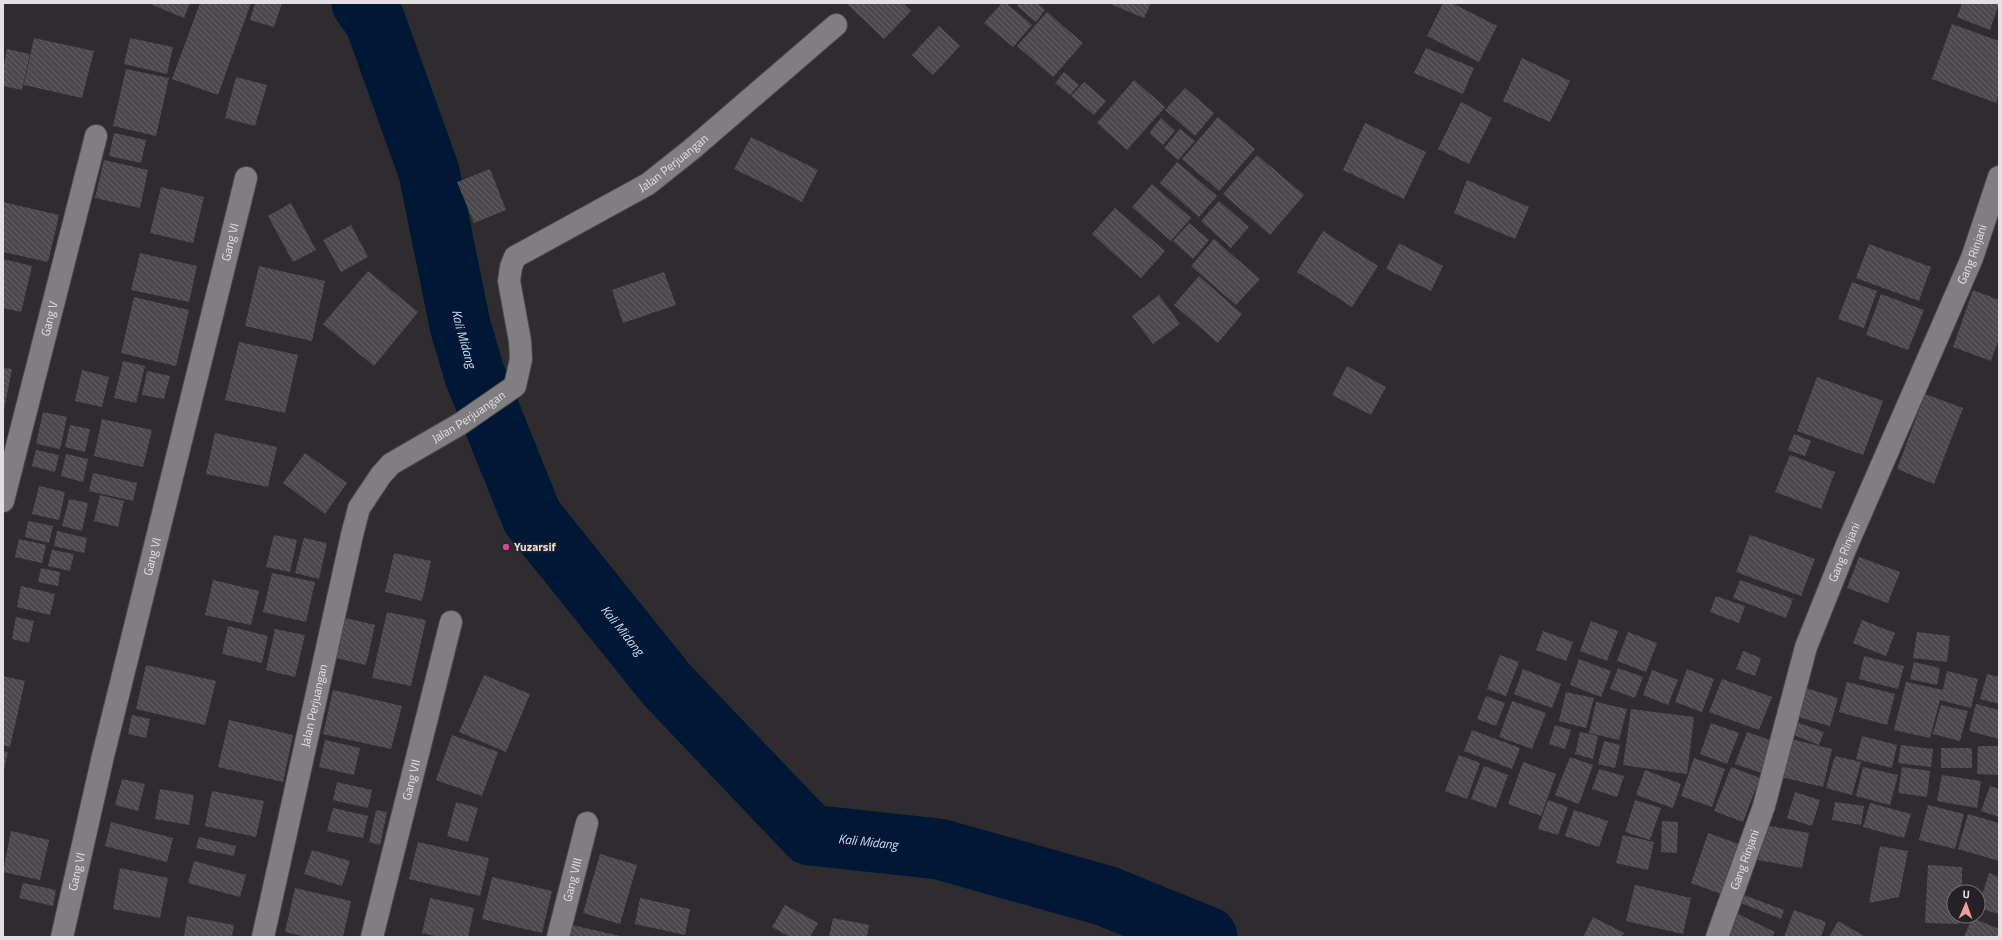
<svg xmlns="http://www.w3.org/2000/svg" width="2002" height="940" font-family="'Titillium Web',sans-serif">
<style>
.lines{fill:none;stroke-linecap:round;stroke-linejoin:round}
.river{stroke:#001735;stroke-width:61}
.building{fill:url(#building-back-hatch)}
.street-casing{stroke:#4c494c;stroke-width:24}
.street{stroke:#817e82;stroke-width:22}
.hotel-dot{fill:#d1479c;stroke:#252226;stroke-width:1.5}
.labels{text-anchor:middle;stroke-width:3;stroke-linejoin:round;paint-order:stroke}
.street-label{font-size:12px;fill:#e2e0e3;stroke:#252226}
.poi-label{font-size:12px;font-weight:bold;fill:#e2e0e3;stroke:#252226;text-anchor:start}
.water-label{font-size:13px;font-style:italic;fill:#cfddef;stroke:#252226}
</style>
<defs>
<pattern id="building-back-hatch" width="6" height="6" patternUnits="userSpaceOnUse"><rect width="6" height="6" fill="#4c494d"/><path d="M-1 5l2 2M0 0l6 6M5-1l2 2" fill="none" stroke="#666366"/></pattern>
</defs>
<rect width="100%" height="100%" fill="#2f2c2f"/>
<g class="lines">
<path class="river" id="s1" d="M362,3L375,21L429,172L460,325L474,373L532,517L667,685L810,835L939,849L1106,896L1207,937"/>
</g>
<g class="building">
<path d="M148,3H190L184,18Z"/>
<path d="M200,3H251L218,95L172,79Z"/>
<path d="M255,3H282L274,27L250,20Z"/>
<path d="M846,3H903L911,11L884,39Z"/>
<path d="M1002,3H1006L1032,25L1013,47L984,23Z"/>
<path d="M1020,3H1037L1045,10L1036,22L1017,6Z"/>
<path d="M1108,3H1151L1144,18Z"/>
<path d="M1443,3H1452L1497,26L1479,62L1427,36Z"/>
<path d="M1962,3H1999L1990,30L1957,17Z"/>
<path d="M1047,12L1083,43L1053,77L1017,46Z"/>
<path d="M1952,24L1999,41V93L1996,103L1932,79Z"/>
<path d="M939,26L960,46L933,75L912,55Z"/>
<path d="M34,38L94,51L82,98L24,85Z"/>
<path d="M130,38L173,47L167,74L124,64Z"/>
<path d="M1426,48L1474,68L1463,94L1414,73Z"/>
<path d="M7,49L30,54L22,90L3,86V69Z"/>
<path d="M1522,58L1570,81L1550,122L1503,101Z"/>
<path d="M126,69L169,78L156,136L113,126Z"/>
<path d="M1064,72L1079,85L1070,95L1055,83Z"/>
<path d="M236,77L267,85L255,126L225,118Z"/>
<path d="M1134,80L1165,107L1127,150L1097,123Z"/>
<path d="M1084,82L1106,101L1094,115L1071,96Z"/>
<path d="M1185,88L1214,113L1195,136L1165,110Z"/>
<path d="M1461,102L1492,118L1469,164L1438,149Z"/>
<path d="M1218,117L1255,149L1219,191L1182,159Z"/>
<path d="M1161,118L1175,131L1163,145L1149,133Z"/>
<path d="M1365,123L1426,152L1404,199L1343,170Z"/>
<path d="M1180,129L1195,141L1178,160L1164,148Z"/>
<path d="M114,133L146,140L141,163L109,156Z"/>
<path d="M751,137L818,170L802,202L734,169Z"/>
<path d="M1257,155L1304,195L1270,235L1223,194Z"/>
<path d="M104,160L148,170L140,208L95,198Z"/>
<path d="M1177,162L1217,196L1199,217L1160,183Z"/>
<path d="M490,169L506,210L474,223L457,182Z"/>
<path d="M1467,180L1529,207L1515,239L1454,213Z"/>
<path d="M1152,184L1191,218L1171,241L1132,207Z"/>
<path d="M161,187L204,197L193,243L150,233Z"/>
<path d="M1219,201L1249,227L1231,248L1201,221Z"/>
<path d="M3,202L59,215L48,262L3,252Z"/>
<path d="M291,203L316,250L293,262L268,216Z"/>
<path d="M1115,208L1165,251L1141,278L1092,234Z"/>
<path d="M1189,223L1209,240L1193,259L1173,241Z"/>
<path d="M351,225L368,257L341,272L323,240Z"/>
<path d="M1323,231L1378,266L1352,307L1297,272Z"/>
<path d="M1214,239L1260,279L1236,305L1191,266Z"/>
<path d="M1399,243L1443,266L1431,291L1386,269Z"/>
<path d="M1869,244L1931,267L1919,301L1856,278Z"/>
<path d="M140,253L197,266L189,302L131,290Z"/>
<path d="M3,259L32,266L21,312L3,308Z"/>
<path d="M259,266L325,281L312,341L245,326Z"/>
<path d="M368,271L418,312L374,366L323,324Z"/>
<path d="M664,272L676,305L623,323L612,290Z"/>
<path d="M1199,276L1242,314L1218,343L1174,305Z"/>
<path d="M1852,282L1877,291L1864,328L1838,319Z"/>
<path d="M1973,290L1999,300V339L1991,361L1953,347Z"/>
<path d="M1881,294L1924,310L1908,350L1866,335Z"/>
<path d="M1159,295L1180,324L1153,344L1132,316Z"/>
<path d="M134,297L189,310L176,366L121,353Z"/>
<path d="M239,342L298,355L285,413L225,400Z"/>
<path d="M123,361L145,366L136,403L114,398Z"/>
<path d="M1347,366L1386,387L1371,415L1332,395Z"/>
<path d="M3,368L12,369L4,410H3Z"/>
<path d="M82,370L109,377L102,407L75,401Z"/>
<path d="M147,371L170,376L164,399L142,395Z"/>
<path d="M1817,377L1883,401L1863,455L1797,431Z"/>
<path d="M1925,394L1963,408L1934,484L1897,469Z"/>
<path d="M43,412L67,417L60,449L36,444Z"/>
<path d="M102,419L152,430L143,467L94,456Z"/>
<path d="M70,425L90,429L85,452L65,447Z"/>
<path d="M215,433L277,447L268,487L206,474Z"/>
<path d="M1794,434L1811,441L1805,456L1788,450Z"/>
<path d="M36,450L59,455L55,472L32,466Z"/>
<path d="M305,453L347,483L325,514L283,483Z"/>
<path d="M66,454L88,459L83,482L61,476Z"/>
<path d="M1790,455L1835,472L1821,509L1775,492Z"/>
<path d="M93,473L137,483L133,501L89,491Z"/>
<path d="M39,486L65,492L59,520L32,514Z"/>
<path d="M100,495L124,501L118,527L94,521Z"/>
<path d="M69,499L88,503L82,531L62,526Z"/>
<path d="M28,521L53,526L49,543L25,537Z"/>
<path d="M57,531L87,538L84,553L54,546Z"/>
<path d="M274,535L297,540L290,572L266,567Z"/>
<path d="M1750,535L1815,559L1801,596L1736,572Z"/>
<path d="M304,538L327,543L319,579L295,573Z"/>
<path d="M19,539L46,545L42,563L15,557Z"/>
<path d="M52,550L74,554L70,571L48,566Z"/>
<path d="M394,553L431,561L422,601L385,592Z"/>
<path d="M1859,557L1900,572L1888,603L1847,588Z"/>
<path d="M41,568L60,572L58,586L38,582Z"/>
<path d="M272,573L315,582L306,622L263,612Z"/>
<path d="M213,580L259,591L251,625L205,615Z"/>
<path d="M1740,580L1793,599L1786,618L1733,598Z"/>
<path d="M21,586L55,594L50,615L17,607Z"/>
<path d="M1716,596L1745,606L1739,623L1710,612Z"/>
<path d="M387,612L426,620L411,686L372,678Z"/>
<path d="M16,617L34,621L29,643L12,639Z"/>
<path d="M341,617L375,625L366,665L332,657Z"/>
<path d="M1862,620L1895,633L1886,656L1853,643Z"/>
<path d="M1591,621L1618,631L1607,661L1580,651Z"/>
<path d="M228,626L268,636L262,663L222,654Z"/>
<path d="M275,629L305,635L295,677L266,670Z"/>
<path d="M1543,631L1573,642L1566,661L1536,650Z"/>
<path d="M1628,632L1657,643L1646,672L1617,661Z"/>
<path d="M1917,632L1950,636L1947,662L1913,658Z"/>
<path d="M1743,651L1761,658L1755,676L1736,669Z"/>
<path d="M1500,655L1519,662L1506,696L1487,689Z"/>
<path d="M1864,656L1904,666L1898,689L1859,679Z"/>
<path d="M1579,659L1611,671L1601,697L1570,685Z"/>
<path d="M1914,662L1940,668L1937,685L1910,679Z"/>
<path d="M146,665L216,681L205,725L136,709Z"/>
<path d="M1618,668L1643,677L1635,698L1610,689Z"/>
<path d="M1523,669L1561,684L1552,708L1514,694Z"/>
<path d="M1687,669L1714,679L1702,712L1675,702Z"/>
<path d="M1652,670L1678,680L1668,705L1643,695Z"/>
<path d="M1947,671L1978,679L1971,708L1940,700L1930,738L1894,730L1906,682L1943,690Z"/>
<path d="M1987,674L1999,677V704L1980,699Z"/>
<path d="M484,675L530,694L506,752L459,732Z"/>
<path d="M3,676L25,681L10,747L3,745Z"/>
<path d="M1722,679L1772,697L1759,730L1709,712Z"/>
<path d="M1847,682L1895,694L1887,725L1839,712Z"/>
<path d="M1799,686L1838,698L1830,726L1791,715Z"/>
<path d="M333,690L402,706L391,749L323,734Z"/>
<path d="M1566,692L1594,698L1586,728L1559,721Z"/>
<path d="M1486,696L1505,703L1496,726L1477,719Z"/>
<path d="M1512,701L1546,713L1532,749L1499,737Z"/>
<path d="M1596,702L1627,709L1619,740L1589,733Z"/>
<path d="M1976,704L1999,710V739L1969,731Z"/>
<path d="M1941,705L1968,711L1960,741L1933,734Z"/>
<path d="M1631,709L1694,717L1687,774L1623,765Z"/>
<path d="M132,715L150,719L146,738L128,734Z"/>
<path d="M229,720L293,735L283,782L218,767Z"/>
<path d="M1794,721L1824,732L1819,745L1789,733Z"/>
<path d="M1711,723L1739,733L1727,764L1700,754Z"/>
<path d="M1555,725L1571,730L1565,749L1549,744Z"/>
<path d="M1472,730L1520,748L1512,769L1464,751Z"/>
<path d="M1580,732L1598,736L1593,759L1575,754Z"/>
<path d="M1747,732L1773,741L1761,773L1735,764Z"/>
<path d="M452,735L498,752L482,796L436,780Z"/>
<path d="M1862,736L1897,745L1892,768L1856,759Z"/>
<path d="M1791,739L1832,749L1823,787L1781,777Z"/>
<path d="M325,740L360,748L354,775L319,767Z"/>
<path d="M1604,741L1620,745L1615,768L1598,764Z"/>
<path d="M1901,745L1933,749L1931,767L1898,763Z"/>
<path d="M1978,746H1999V775L1977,774Z"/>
<rect x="1941" y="748" width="31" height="20"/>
<path d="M3,751L8,752L4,770H3Z"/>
<path d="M1459,755L1480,763L1467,799L1445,791Z"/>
<path d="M1835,756L1861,762L1852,795L1826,788Z"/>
<path d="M1570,757L1593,765L1579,804L1555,795Z"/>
<path d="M1694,758L1725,769L1712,807L1681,796Z"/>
<path d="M1523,762L1556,774L1541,816L1508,804Z"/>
<path d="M1484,766L1508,775L1496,808L1471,799Z"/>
<path d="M1731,767L1760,778L1743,822L1714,811Z"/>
<path d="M1863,767L1898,775L1890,805L1856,796Z"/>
<path d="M1902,767L1930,771L1927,797L1898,793Z"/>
<path d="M1599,769L1624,776L1617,797L1592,789Z"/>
<path d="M1645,770L1681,784L1673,808L1636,795Z"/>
<path d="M1942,775L1981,781L1977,808L1937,801Z"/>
<path d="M122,779L145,784L138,811L115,805Z"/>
<path d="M337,782L372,790L368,808L333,800Z"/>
<path d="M1990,786L1999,789V817L1981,811Z"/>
<path d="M160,789L194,795L189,825L155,819Z"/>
<path d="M212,791L264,801L256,837L205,826Z"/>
<path d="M1795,792L1820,800L1812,826L1787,818Z"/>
<path d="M1548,800L1568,807L1558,835L1538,829Z"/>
<path d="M1635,800L1661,808L1650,840L1625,832Z"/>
<path d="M456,802L478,808L468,842L447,836Z"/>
<path d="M1835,802L1864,806L1861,825L1832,820Z"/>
<path d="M1870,803L1911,814L1904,838L1863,827Z"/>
<path d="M1928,805L1964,814L1955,849L1919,840Z"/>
<path d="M333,808L368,816L363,838L327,831Z"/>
<path d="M376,810L387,812L380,845L369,842Z"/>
<path d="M1574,810L1608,821L1599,847L1565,836Z"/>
<path d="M1968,814L1999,823V861L1958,849Z"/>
<path d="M1662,821L1678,822L1677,853L1661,852Z"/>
<path d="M111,822L173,838L167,862L105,846Z"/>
<path d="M1764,825L1809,833L1802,868L1758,860Z"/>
<path d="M11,831L49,840L40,880L3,872Z"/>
<path d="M1708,833L1739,844L1721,894L1691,883Z"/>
<path d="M1623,835L1654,842L1648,870L1616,863Z"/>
<path d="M199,837L236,846L234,856L196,848Z"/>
<path d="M418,842L489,858L480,896L409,879Z"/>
<path d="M1880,846L1908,851L1899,897L1869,903Z"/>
<path d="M312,850L350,861L342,886L304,874Z"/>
<path d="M600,854L637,865L620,924L583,913Z"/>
<path d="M194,861L246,875L240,897L188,883Z"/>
<path d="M1928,865L1962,867V892H1954V916H1960L1959,924L1925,923Z"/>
<path d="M120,868L168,878L160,918L113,909Z"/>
<path d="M1989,873L1999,877V914L1978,908Z"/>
<path d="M492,877L552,891L542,933L482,919Z"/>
<path d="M23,883L56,890L53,906L19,898Z"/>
<path d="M1635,885L1691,898L1683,934L1626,921Z"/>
<path d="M295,888L351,901L343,937H306L285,932Z"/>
<path d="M1744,895L1784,910L1781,919L1741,903Z"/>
<path d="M430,898L474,908L468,937H438L422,933Z"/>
<path d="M640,898L690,909L685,935L635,924Z"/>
<path d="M785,905L818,923L810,937H790L772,927Z"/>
<path d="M1794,910L1826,922L1821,937H1784Z"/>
<path d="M1736,913L1775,932L1772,937H1725Z"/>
<path d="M187,916L234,925L232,937H184Z"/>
<path d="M1593,917L1624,933L1622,937H1583Z"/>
<path d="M833,918L869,925L867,937H829Z"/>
<path d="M1972,918L1999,929V937H1964Z"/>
<path d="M1838,921L1866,937H1829Z"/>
<path d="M572,925L620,936V937H569Z"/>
</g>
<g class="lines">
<g class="street-casing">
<g id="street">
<path id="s2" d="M3,501L96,136"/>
<path id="s3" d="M62,937L103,756L246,178"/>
<path id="s4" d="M263,937L352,535L359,508L381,475L391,464L460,424L515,386L521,359L520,341L509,281L511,267L515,257L648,184L692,149L836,25"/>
<path id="s5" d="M372,937L451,622"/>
<path id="s6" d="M558,937L587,823"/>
<path id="s7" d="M1717,937L1764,806L1806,647L1846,547L1972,258L1999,177"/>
</g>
</g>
<use href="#street" class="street"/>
</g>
<circle class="hotel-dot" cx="506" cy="547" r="4"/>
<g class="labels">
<g class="street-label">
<text dy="4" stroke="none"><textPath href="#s4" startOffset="957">Jalan Perjuangan</textPath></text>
<text dy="4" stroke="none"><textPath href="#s3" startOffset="715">Gang VI</textPath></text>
<text dy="4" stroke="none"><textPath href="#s7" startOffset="730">Gang Rinjani</textPath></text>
<text dy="4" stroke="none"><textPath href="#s2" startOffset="188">Gang V</textPath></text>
<text dy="4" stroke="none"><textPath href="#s4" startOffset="585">Jalan Perjuangan</textPath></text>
<text dy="4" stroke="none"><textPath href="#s7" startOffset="406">Gang Rinjani</textPath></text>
<text dy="4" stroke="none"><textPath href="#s3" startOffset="391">Gang VI</textPath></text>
<text dy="4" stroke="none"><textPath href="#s4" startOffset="237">Jalan Perjuangan</textPath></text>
<text dy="4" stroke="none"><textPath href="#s5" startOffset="162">Gang VII</textPath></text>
<text dy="4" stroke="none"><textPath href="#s7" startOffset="82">Gang Rinjani</textPath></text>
<text dy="4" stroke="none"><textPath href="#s3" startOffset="67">Gang VI</textPath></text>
<text dy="4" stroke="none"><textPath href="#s6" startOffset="59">Gang VIII</textPath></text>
</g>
<g class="poi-label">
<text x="514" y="551">Yuzarsif</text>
</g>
<g class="water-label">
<text dy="5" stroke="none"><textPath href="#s1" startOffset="353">Kali Midang</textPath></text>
<text dy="5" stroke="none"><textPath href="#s1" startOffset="689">Kali Midang</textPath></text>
<text dy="5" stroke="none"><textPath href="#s1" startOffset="1025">Kali Midang</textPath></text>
</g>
</g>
<rect width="2002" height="940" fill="none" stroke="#e2e0e3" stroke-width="8"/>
<g transform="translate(1966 904) rotate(2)"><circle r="19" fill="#252226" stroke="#716e72"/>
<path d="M0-3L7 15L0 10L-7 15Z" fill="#f59b97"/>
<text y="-6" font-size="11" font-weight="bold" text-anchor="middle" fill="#e2e0e3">U</text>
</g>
</svg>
